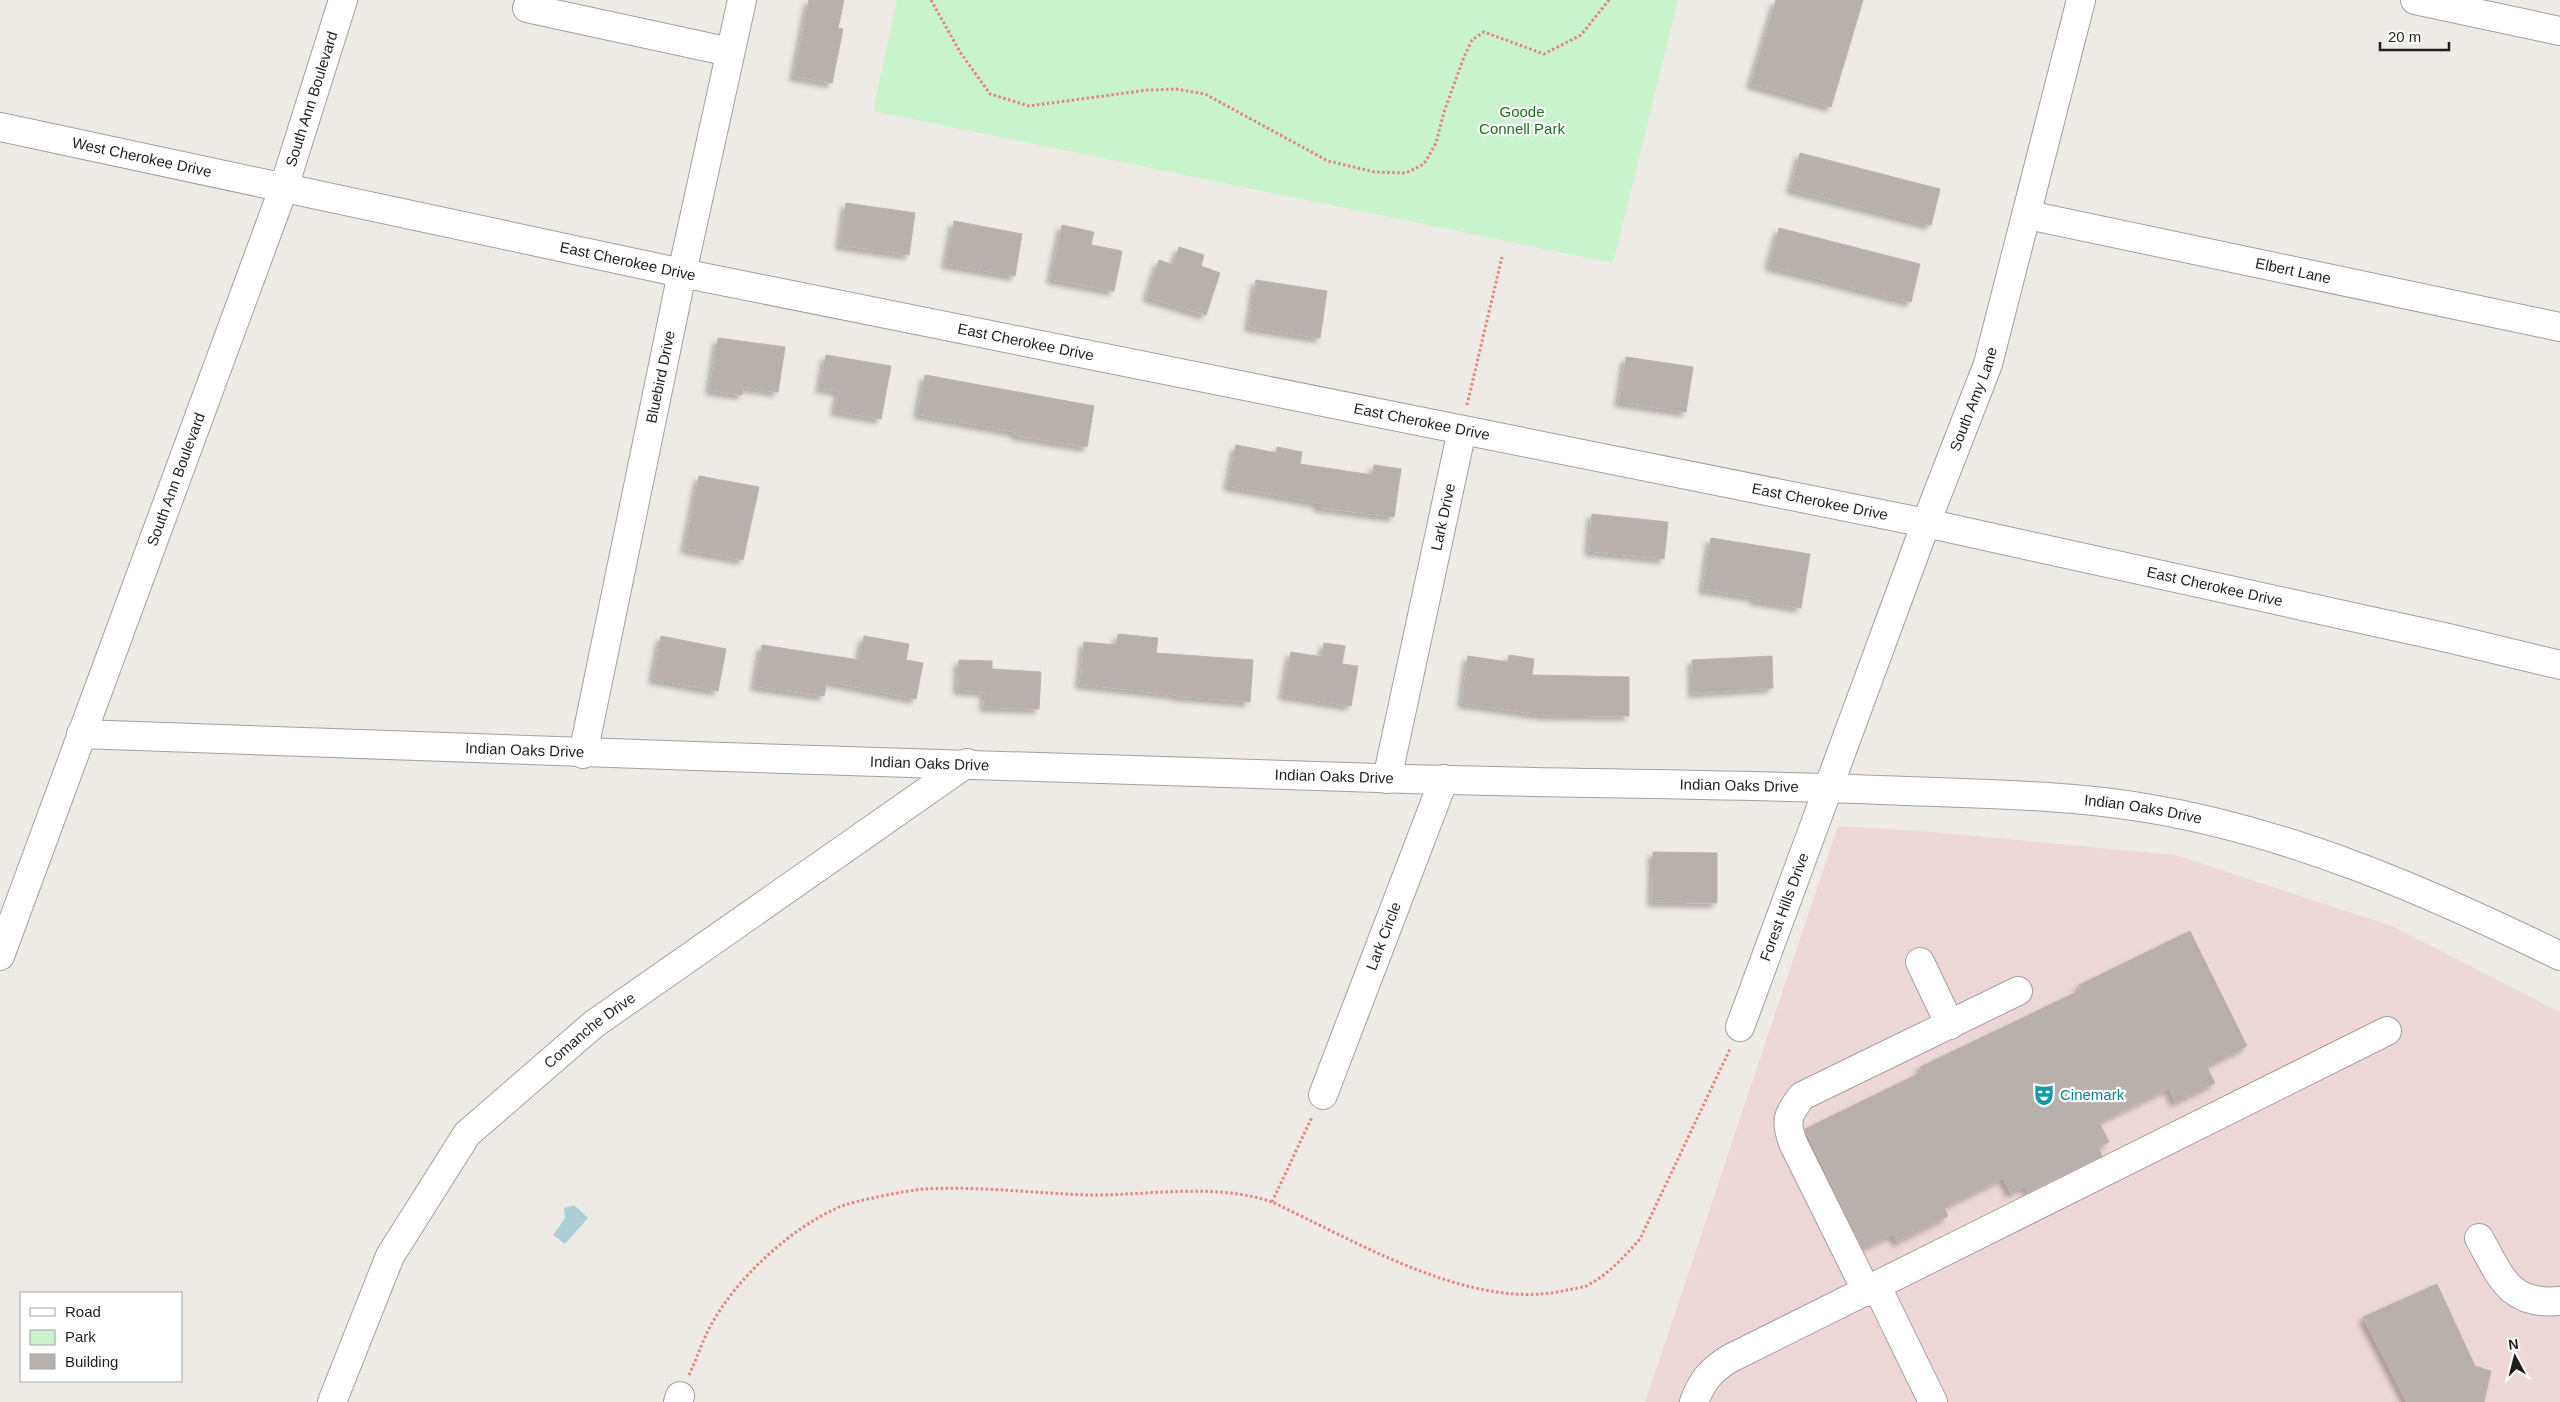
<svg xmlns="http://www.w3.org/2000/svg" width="2560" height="1402" font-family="Arial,sans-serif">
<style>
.commercial{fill:#edd7d7}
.park{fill:#c9f3ca}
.water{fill:#accfd7}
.building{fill:#b7b0ac;stroke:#beb2aa;filter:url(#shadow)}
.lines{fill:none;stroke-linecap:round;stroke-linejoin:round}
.minor-casing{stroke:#a0a0a0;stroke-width:30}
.path{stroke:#e9837c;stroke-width:3;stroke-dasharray:2.5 2.5;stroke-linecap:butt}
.minor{stroke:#fff;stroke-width:28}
.labels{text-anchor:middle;stroke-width:4.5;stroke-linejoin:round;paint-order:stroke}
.street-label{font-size:15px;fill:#1f1f1f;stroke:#fff}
.park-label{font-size:15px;fill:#19711d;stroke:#fff}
.culture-label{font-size:15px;fill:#0d838f;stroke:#fff;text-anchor:start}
</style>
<defs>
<filter id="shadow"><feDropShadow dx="-4.5" dy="4.5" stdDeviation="2.5" flood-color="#0004"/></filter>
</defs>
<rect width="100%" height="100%" fill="#eeebe6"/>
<path class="commercial" d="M1838,826L1933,832L2175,855L2392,926L2560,1012V1402H1645Z"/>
<path class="park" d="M897,0H1678L1613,263L873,111Z"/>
<path class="water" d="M574,1205L588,1218L565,1244L553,1235L565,1218L564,1208Z"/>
<g class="building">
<path d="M809,0H844L838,28L843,29L832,83L794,76Z"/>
<path d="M1776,0H1863L1831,107L1751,84Z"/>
<path d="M1800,153L1940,189L1931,225L1791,189Z"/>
<path d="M846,203L915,213L909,255L840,245Z"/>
<path d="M954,221L1022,234L1015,276L946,264Z"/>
<path d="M1062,225L1094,232L1091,245L1122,251L1114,291L1051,279Z"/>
<path d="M1779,228L1920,264L1911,302L1769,266Z"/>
<path d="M1179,247L1204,255L1201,266L1220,273L1206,315L1147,297L1159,260L1173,265Z"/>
<path d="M1256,280L1327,291L1320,338L1249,327Z"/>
<path d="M718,338L785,347L778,392L743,387L742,395L710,390Z"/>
<path d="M826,355L891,366L881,419L835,411L839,391L820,388Z"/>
<path d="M1626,357L1693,367L1686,412L1619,402Z"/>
<path d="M925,375L1094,406L1087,447L1015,435L1016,432L918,414Z"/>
<path d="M1236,445L1276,453L1277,447L1302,452L1300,464L1372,475L1374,465L1401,469L1394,517L1318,507L1319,503L1228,486Z"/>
<path d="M699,476L759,487L743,560L685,549Z"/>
<path d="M1592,514L1668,522L1664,559L1589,551Z"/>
<path d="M1711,538L1810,554L1801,608L1754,600V597L1703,589Z"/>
<path d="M1118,634L1158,638L1156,653L1253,660L1250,702L1177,696V695L1080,684L1084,642L1117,645Z"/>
<path d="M661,636L726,649L718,691L653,679Z"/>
<path d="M864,636L909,644L906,660L923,663L916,699L827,681L824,696L755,686L762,645L859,660Z"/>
<path d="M1324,643L1345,646L1342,664L1358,666L1351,706L1283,695L1291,652L1322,657Z"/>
<path d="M1509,655L1534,659L1532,675L1629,677V716L1544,715L1462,703L1468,656L1508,662Z"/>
<path d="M1772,656L1773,688L1693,693L1692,660Z"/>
<path d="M959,660L992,661V669L1041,672L1039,709L984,707L985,692L958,690Z"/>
<path d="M1653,852L1717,853V903L1652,902Z"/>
<path d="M2190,931L2247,1046L2206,1066L2215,1083L2175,1102L2169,1088L2099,1122L2109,1142L2098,1147L2102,1156L2028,1192L2025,1186L2011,1193L2003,1178L1944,1207L1948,1216L1897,1242L1893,1234L1863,1248L1805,1129L1922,1072L1920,1067L2081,990L2079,985Z"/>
<path d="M2437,1284L2475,1366L2491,1371L2484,1402H2407L2363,1317Z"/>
</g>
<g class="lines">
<g class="minor-casing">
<g id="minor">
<path d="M2415,0L2560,31"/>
<path d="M527,8L730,52"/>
<path id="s1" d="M0,127L682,273L1926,523L2448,638L2560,665"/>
<path id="s2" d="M2028,215L2560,327"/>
<path id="s3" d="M81,734C513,751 946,764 1378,778C1554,784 1731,783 1907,791C1987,794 2067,795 2146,808C2291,832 2429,892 2560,956"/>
<path id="s4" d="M583,754L682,273L742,0"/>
<path id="s5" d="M1387,779L1462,430"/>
<path id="s6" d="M0,956L284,187L343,0"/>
<path d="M1920,962L1950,1025"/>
<path id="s7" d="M1740,1027L1926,523L1988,364L2081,0"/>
<path id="s8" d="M1323,1095L1444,779"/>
<path d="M2479,1238C2501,1277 2509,1306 2560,1301"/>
<path d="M1877,1287L1933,1402"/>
<path d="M1867,1292L1793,1143C1785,1121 1787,1115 1802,1096L2018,991"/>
<path id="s9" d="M332,1402L390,1256L467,1134L594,1024L967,763"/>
<path d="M678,1402L680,1396"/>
<path d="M1694,1402C1702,1381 1710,1371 1729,1359L2387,1031"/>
</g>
</g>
<g class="path">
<path d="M931,0L960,52L990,94L1029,106L1148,90L1176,89L1205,94L1328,161L1375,172L1406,173L1424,164L1436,143L1444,112L1464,57L1472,40L1484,32L1544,54L1581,35L1609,0"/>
<path d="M1467,405L1502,257"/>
<path d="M1272,1202L1312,1117"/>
<path d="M689,1375C697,1358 703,1339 712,1323C739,1276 790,1229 839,1207C853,1201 909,1190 924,1189C979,1186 1033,1193 1087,1195C1148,1196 1213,1182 1272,1202C1356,1241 1473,1313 1567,1290C1573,1289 1580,1288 1586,1286C1608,1275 1624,1257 1640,1239L1730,1049"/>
</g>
<use href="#minor" class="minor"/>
</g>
<defs>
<g id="theatre-bare" transform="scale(1.725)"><path d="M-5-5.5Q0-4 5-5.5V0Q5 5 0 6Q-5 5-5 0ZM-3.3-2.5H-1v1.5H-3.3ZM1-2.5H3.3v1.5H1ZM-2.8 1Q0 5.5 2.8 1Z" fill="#0f9aa8" stroke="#fff" stroke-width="2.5" paint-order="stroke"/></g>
</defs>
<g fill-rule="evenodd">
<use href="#theatre-bare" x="2044" y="1095"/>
</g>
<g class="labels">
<g class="street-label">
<text dy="5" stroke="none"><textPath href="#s6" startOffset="912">South Ann Boulevard</textPath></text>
<text dy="5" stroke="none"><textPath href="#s1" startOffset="145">West Cherokee Drive</textPath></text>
<text dy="5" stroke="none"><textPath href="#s1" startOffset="642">East Cherokee Drive</textPath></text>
<text dy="5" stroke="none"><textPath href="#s2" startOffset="271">Elbert Lane</textPath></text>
<text dy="5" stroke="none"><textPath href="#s1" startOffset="1048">East Cherokee Drive</textPath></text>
<text dy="5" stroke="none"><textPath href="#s4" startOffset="385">Bluebird Drive</textPath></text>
<text dy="5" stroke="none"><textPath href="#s7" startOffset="670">South Amy Lane</textPath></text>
<text dy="5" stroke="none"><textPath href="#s1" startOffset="1452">East Cherokee Drive</textPath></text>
<text dy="5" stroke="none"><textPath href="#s6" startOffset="508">South Ann Boulevard</textPath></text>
<text dy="5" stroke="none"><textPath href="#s1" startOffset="1858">East Cherokee Drive</textPath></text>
<text dy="5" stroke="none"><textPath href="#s5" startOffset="268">Lark Drive</textPath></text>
<text dy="5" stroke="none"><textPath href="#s1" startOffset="2262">East Cherokee Drive</textPath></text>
<text dy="5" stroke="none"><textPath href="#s3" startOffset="444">Indian Oaks Drive</textPath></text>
<text dy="5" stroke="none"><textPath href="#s3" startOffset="849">Indian Oaks Drive</textPath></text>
<text dy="5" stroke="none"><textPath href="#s3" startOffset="1254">Indian Oaks Drive</textPath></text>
<text dy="5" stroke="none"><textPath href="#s3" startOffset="1659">Indian Oaks Drive</textPath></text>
<text dy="5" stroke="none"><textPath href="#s3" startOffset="2064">Indian Oaks Drive</textPath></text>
<text dy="5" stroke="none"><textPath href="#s7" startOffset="128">Forest Hills Drive</textPath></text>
<text dy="5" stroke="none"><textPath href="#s8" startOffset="170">Lark Circle</textPath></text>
<text dy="5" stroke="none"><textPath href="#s9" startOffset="462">Comanche Drive</textPath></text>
</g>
<g class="park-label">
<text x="1522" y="117">Goode<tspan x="1522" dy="17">Connell Park</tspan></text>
</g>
<g class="culture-label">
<text x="2060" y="1100">Cinemark</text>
</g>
</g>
<rect x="20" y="1292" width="162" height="90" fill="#ffffff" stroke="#a5a5a5"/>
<rect x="30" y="1308" width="25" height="8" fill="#ffffff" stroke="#a5a5a5"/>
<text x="65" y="1317" font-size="15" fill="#1f1f1f">Road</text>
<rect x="30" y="1330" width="25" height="15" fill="#c9f3ca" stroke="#a5a5a5"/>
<text x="65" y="1342" font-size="15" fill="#1f1f1f">Park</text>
<rect x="30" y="1354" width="25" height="15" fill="#b7b0ac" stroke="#a5a5a5"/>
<text x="65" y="1367" font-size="15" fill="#1f1f1f">Building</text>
<g transform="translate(2515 1357) rotate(353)" stroke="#ffffff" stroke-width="4" paint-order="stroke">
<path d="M0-4L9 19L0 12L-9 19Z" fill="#1f1f1f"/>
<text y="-8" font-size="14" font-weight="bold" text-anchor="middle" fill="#1f1f1f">N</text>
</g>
<path d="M2380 42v8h69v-8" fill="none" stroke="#1f1f1f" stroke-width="2.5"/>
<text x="2388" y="42" font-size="15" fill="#1f1f1f" stroke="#ffffff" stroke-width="4" paint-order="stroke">20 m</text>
</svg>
